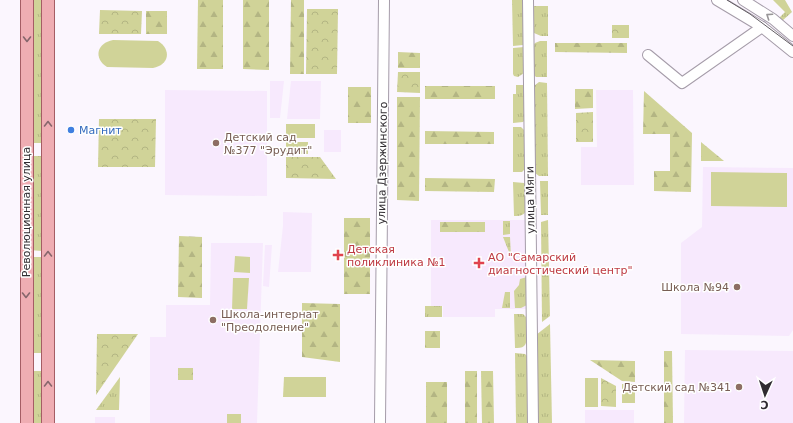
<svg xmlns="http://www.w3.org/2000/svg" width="793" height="423" font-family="'DejaVu Sans',sans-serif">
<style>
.built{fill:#f7e9fd}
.grass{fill:url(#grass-tufts)}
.forest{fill:url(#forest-firs)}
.park{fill:url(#park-crowns)}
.garden{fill:#d0d398}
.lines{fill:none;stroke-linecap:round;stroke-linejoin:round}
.minor-casing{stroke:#a59ca9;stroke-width:12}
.major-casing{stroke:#a55d65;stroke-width:14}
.minor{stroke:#fff;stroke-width:10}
.major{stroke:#efadb3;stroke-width:12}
.tram{stroke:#615c62;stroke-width:1}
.oneway{stroke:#989698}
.oneway2{stroke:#86666c}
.shop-dot{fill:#3f7fe0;stroke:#fff;stroke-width:1.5}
.education-dot{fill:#8d6e63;stroke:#fff;stroke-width:1.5}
.health-dot{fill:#e0444e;stroke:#fff;stroke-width:1.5}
.labels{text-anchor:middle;stroke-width:3;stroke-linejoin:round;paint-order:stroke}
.shop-label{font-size:11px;fill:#366cbe;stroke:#fff;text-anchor:start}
.education-label{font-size:11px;fill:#785e54;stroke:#fff;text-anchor:start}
.street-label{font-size:11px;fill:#302c31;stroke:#fff}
.health-label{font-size:11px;fill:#be3a42;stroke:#fff;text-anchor:start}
</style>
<defs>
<pattern id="grass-tufts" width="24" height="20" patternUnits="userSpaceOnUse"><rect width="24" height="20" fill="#d0d398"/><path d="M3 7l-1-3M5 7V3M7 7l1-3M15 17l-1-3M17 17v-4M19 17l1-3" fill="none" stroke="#b3b583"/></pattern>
<pattern id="forest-firs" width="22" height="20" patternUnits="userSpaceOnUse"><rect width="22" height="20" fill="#d0d398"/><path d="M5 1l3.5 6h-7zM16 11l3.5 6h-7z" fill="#b3b583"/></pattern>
<pattern id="park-crowns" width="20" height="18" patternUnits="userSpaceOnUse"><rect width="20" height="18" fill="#d0d398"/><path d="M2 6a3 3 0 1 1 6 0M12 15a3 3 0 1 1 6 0" fill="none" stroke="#b3b583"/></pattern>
</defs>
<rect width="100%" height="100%" fill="#fbf6fe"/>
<g class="built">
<path d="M270,81H284L280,118H270Z"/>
<path d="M291,81H321L320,119H287Z"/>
<path d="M165,90L267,91V196L165,195Z"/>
<path d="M596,90H633L634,185H581V147H597Z"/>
<rect x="324" y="130" width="17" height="22"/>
<path d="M703,167L793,168V330L789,336L681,334V243L702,227Z"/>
<path d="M283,212L312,213L311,272H278L283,226Z"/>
<path d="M431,220H526L528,309H495V317H443V306H431Z"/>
<path d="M211,243H263L257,423H150V337H166V305H210Z"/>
<path d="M265,245H272L269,287L263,286Z"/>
<path d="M685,350L793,351V423H684Z"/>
<rect x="585" y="410" width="49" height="13"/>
<rect x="95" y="417" width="20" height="6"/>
</g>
<g class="grass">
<path d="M30,0H44L43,143H30Z"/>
<path d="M512,0H523V45L513,46Z"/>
<path d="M773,0H785L792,12L782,21L779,18L785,12Z"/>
<path d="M534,6H548V36H541L534,33Z"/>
<path d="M540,41H547V77H536L534,75L533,46L535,43Z"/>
<path d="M524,47V73L518,77L514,76L513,74V48Z"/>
<path d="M539,82L547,83L548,176H539L535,173L534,86Z"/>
<path d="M516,85H525V120L523,122L513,123V94H516Z"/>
<path d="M513,127H521L525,131L526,165L525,169L522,172H513Z"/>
<path d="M29,156H43L42,251L29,250Z"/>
<path d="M540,181H548V215H541Z"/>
<path d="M513,182L524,183L526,185V212C522,216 519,216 514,216Z"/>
<path d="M548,220L550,316L542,322L541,222Z"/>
<path d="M503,221H510V234L503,235Z"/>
<path d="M503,237H510L511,257Z"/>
<path d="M29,257H42V353H28Z"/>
<path d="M527,277V305L521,308H515L514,291L519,285L520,279Z"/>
<path d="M505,292H510V308H502Z"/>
<rect x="425" y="306" width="17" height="11"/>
<path d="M514,314H523L527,318C527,324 529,343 524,346C522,348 518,348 515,348Z"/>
<path d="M550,324L552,423H537L536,335Z"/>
<path d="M515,353L525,354L528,357V423H516Z"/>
<path d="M29,371H42V423H28Z"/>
<path d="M120,377L119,410H96Z"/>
<rect x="622" y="384" width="13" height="19"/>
</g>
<g class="forest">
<path d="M198,0H223V69H197Z"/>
<path d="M243,0H269V70L243,69Z"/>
<path d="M291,0H304V74H290Z"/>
<rect x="146" y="11" width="21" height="23"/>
<path d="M555,43H627V53L555,52Z"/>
<path d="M398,52L420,53V68H398Z"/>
<rect x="425" y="86" width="70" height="13"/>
<rect x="348" y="87" width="23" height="36"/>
<path d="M575,89H593V108L575,109Z"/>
<path d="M644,91L692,133L691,192L654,191V171H670V134H643Z"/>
<path d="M397,97H420L419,201L397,200Z"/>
<path d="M425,131L494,132V144H425Z"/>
<path d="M701,142L724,161H701Z"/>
<path d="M425,178L495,179L494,192L425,191Z"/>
<rect x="344" y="218" width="26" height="76"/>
<rect x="440" y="222" width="45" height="10"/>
<path d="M179,236L202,237V298L178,297Z"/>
<path d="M302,303L340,304V362L302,357Z"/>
<rect x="425" y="331" width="15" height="17"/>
<path d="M664,351H672L673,423H664Z"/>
<path d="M590,360L635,361V382L622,381Z"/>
<rect x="465" y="371" width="12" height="52"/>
<path d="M481,371H493L494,423H482Z"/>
<rect x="426" y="382" width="21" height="41"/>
</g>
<g class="park">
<path d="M307,9H338L337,74H306Z"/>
<path d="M100,10L142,11L141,34H99Z"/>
<rect x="612" y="25" width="17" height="13"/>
<path d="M398,72H420V93L397,92Z"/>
<path d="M593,112V142H576V113Z"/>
<path d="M99,119H156L155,167H98Z"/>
<path d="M286,157H320L336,179L286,178Z"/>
<path d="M97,334H138L96,395Z"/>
<rect x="178" y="368" width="15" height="12"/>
<path d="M601,378L616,386V407L601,406Z"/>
</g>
<g class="garden">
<path d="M113,40L158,41C172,50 169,65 153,68L107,67C93,58 97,43 113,40Z"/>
<rect x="286" y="124" width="29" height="14"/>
<rect x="286" y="142" width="22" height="12"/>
<path d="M711,172L787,173V207L711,206Z"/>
<path d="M235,256L250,257V273L234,272Z"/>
<path d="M233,278H249L247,309H232Z"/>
<path d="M284,377H326V397H283Z"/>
<rect x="585" y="378" width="13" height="29"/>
<rect x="227" y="414" width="14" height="9"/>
</g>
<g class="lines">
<g class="minor-casing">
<g id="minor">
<path d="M528,0L533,423"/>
<path d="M717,0L762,27L793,52"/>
<path d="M743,0L773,19L793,36"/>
<path d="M648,55L682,83L762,27"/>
<path d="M380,423L384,0"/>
</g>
</g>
<g class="major-casing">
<g id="major">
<path d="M27,423V0"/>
<path d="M48,423V0"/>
</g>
</g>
<use href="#minor" class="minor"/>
<use href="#major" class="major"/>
<path class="tram" d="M727,0L750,14L793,46"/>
</g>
<defs><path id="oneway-chevron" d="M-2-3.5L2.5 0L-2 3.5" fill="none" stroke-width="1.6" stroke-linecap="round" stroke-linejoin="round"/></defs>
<use class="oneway" href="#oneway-chevron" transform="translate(769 16) rotate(-146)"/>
<g class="oneway2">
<use href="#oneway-chevron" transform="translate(27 39) rotate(90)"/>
<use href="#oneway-chevron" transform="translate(48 124) rotate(-90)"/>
<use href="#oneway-chevron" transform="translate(48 254) rotate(-90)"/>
<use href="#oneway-chevron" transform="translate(26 295) rotate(90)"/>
<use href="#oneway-chevron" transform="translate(48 384) rotate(-90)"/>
</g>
<circle class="shop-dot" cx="71" cy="130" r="4"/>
<g class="education-dot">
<circle cx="216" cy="143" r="4"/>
<circle cx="737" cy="287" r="4"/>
<circle cx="213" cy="320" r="4"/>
<circle cx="739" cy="387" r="4"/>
</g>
<g class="health-dot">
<path d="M336 249h4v4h4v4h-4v4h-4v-4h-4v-4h4z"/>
<path d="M477 257h4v4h4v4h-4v4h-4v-4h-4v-4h4z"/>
</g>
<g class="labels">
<g class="shop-label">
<text x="79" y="134">Магнит</text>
</g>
<g class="education-label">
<text x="224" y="141">Детский сад<tspan x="224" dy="13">№377 "Эрудит"</tspan></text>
<text x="729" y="291" text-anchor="end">Школа №94</text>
<text x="221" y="318">Школа-интернат<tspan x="221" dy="13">"Преодоление"</tspan></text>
<text x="731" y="391" text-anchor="end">Детский сад №341</text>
</g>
<g class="street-label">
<text transform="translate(382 163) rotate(-89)" y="4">улица Дзержинского</text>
<text transform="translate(530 200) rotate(-91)" y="4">улица Мяги</text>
<text transform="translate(26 212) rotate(-90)" y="4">Революционная улица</text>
</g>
<g class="health-label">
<text x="347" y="253">Детская<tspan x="347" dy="13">поликлиника №1</tspan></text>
<text x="488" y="261">АО "Самарский<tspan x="488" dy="13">диагностический центр"</tspan></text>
</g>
</g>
<g transform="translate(765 395) rotate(183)" stroke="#ffffff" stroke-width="3" paint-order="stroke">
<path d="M0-3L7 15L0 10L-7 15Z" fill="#302c31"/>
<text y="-6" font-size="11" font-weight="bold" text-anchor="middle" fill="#302c31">С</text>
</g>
</svg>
